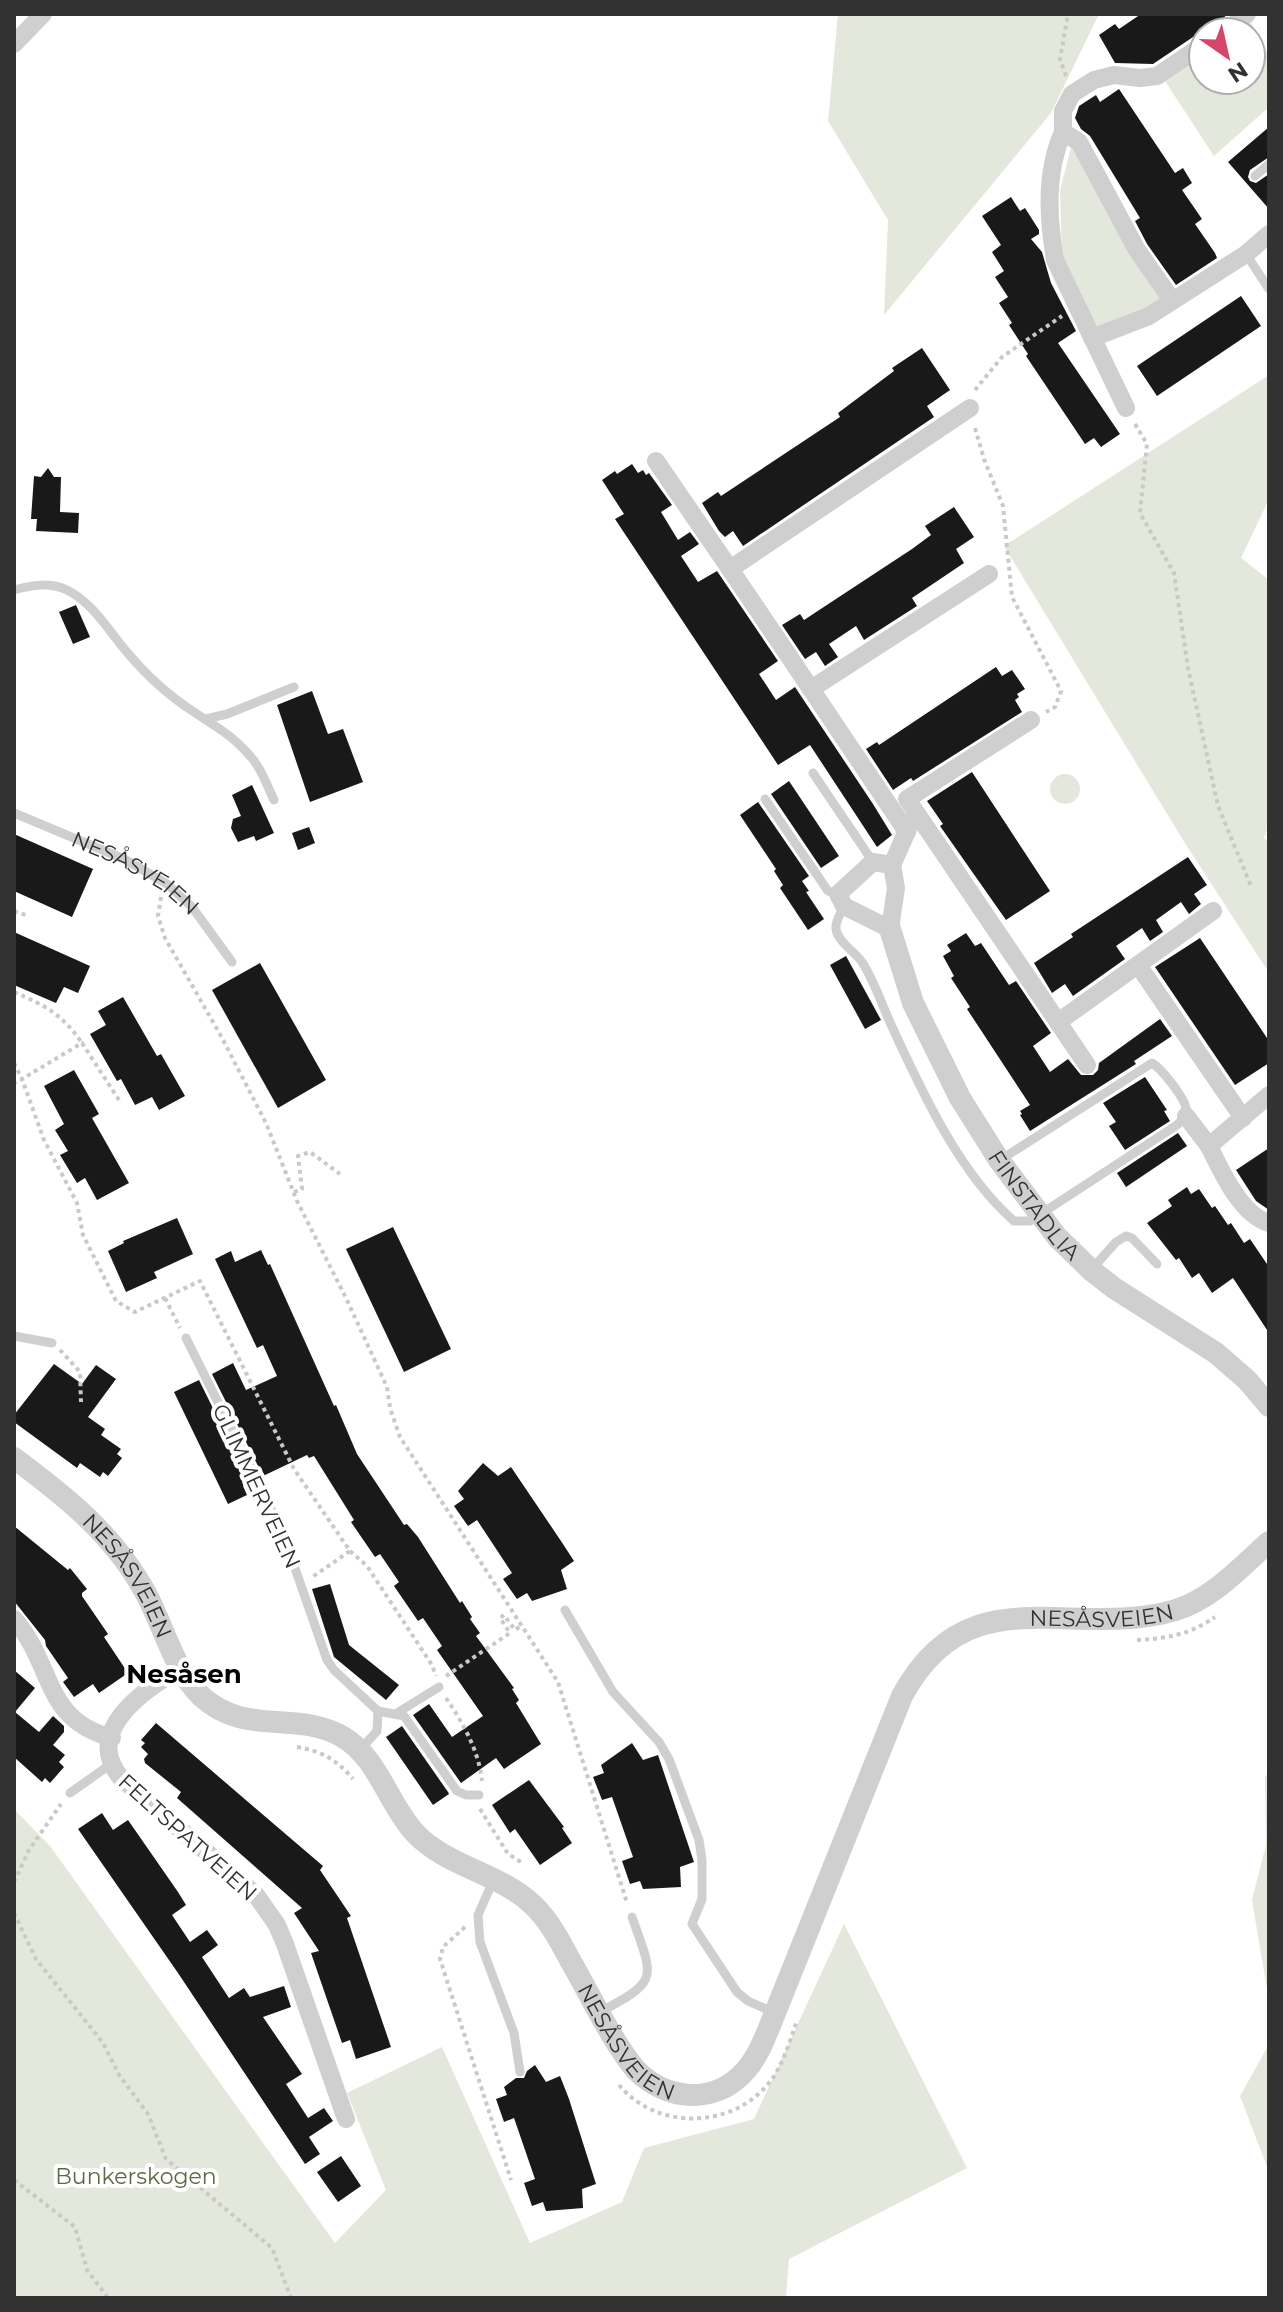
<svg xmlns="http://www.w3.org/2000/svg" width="1283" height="2312" font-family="Montserrat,sans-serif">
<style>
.green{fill:#e4e8dc}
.building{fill:#191919}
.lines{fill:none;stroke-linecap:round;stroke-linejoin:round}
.path{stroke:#c9c9c9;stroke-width:4;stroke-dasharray:4 4;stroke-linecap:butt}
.service{stroke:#cfcfcf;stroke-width:9}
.minor{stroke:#cfcfcf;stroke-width:18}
.tertiary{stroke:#cfcfcf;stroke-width:22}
.labels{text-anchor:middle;stroke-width:8;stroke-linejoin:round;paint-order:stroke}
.street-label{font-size:22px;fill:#323232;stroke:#fff}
.park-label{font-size:22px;fill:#5c6a43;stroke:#fff}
.quarter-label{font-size:26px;font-weight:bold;fill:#000;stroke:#fff}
</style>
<rect width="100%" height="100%" fill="#fff"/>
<g class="green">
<path d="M838,14H1099L1051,113L884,315L888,220L828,121Z"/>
<path d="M1251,23L1269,56V107L1214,156L1165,81L1203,55V80H1251V32H1238Z"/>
<path d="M1071,147L1162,300L1125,320L1095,331L1062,259L1060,190Z"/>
<path d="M1269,375V499L1241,558L1269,580V825L1264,838L1269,842V973L1183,840L1004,546Z"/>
<circle cx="1065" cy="789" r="15"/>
<path d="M1269,1769V2172L1240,2096L1267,2048L1269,2001L1252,1900L1266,1845L1265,1778Z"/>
<path d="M14,1809L50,1846L335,2243L386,2190L347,2093L442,2047L530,2243L622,2202L644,2148L754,2119L844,1924L967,2168L789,2259L786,2298H14Z"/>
</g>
<g class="building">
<path d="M1141,14H1228L1207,32L1196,35L1153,64L1115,63L1099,35L1115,24L1119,29Z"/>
<path d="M1119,89L1175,173L1183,168L1192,183L1182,190L1202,219L1195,224L1215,253L1217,258L1176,285L1147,244L1135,221L1140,218L1090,136L1081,129L1075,118L1079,106L1096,95L1100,102Z"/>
<path d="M1269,127V157L1250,170L1248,177L1250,181L1256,183L1269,174V209L1228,162Z"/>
<path d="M1011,197L1020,211L1025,208L1039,230V234L1031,239L1042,252L1051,283L1076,331L1058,343L1120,434L1101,447L1094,438L1085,444L1026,356L1028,354L1009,325L1012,323L999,303L1008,297L995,277L1004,271L992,252L1001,245L982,216Z"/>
<path d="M1241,296L1261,326L1157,396L1137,366Z"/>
<path d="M922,348L950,390L927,406L934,417L743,546L733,531L725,537L719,531L702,503L718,492L721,496L840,417L838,413L894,371L892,368Z"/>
<path d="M632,464L638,473L643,470L646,475L649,473L672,505L661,512L678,540L690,532L699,544L681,556L698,582L717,571L778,661L759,674L776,700L795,687L873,804L892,835L877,847L810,745L778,765L615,519L624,514L602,480L615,471L617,474Z"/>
<path d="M48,468L54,477H61L60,512L79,513L78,533L36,531L37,519H31L34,476L41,477Z"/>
<path d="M954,507L974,537L956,549L964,563L912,598L917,606L864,640L856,626L829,644L838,657L825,666L816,652L805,659L782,625L800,614L804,620L912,549L931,535L925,526Z"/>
<path d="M76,605L90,637L73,644L59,612Z"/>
<path d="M996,667L1002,676L1012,670L1025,689L1017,694L1019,697L1015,700L1022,712L913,781L911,778L893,790L866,749L877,742L879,745Z"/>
<path d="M312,691L328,734L343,729L363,782L310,802L277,705Z"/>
<path d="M972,772L1050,891L1006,920L940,826L943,824L927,801Z"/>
<path d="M789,781L839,856L821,868L771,794Z"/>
<path d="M252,785L274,833L256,841L254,836L238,842L231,828L233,819L241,816L232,795Z"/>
<path d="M758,802L809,876L802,881L809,891L806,892L824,919L808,930L780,888L783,885L774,871L776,869L740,815Z"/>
<path d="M309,827L315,843L298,850L292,833Z"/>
<path d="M14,834L93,869L72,917L14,891Z"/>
<path d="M1188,857L1207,885L1194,894L1201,904L1189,914L1181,902L1156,920L1163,932L1150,941L1142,928L1116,946L1125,959L1073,996L1065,984L1052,993L1034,963L1073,937L1071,934Z"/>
<path d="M14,932L90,966L78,993L64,987L56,1003L14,985Z"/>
<path d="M966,933L975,946L981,943L1009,985L1016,981L1051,1033L1033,1046L1050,1072L1068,1059L1081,1075H1093L1098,1070L1099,1063L1160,1019L1172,1036L1134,1061L1136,1064L1030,1131L1020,1115L1022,1114L1020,1111L1030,1105L967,1009L970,1007L951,978L954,976L943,956L951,951L947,945Z"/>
<path d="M1200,938L1269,1041V1063L1235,1085L1155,967Z"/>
<path d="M846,956L881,1020L865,1029L830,965Z"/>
<path d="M260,963L326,1080L278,1108L212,990Z"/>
<path d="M123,997L157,1056L161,1054L185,1096L159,1110L152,1097L135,1105L121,1079L117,1081L90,1034L106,1025L98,1011Z"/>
<path d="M74,1070L99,1114L92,1118L129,1183L97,1200L85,1178L77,1183L60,1155L68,1151L55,1130L64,1124L44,1086Z"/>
<path d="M1145,1077L1167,1110L1164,1111L1170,1121L1125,1150L1109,1126L1116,1122L1103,1103Z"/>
<path d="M1178,1133L1187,1146L1126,1187L1117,1173Z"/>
<path d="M1269,1148V1210L1256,1201L1236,1170Z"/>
<path d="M1187,1187L1191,1194L1199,1189L1212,1208L1215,1206L1228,1225L1231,1223L1244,1243L1250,1239L1269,1267V1333L1233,1278L1212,1293L1199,1273L1192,1278L1179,1258L1176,1260L1147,1223L1172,1206L1168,1200Z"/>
<path d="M177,1218L193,1254L154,1272L157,1278L126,1292L108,1251L124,1243L123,1241Z"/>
<path d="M393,1227L451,1349L404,1372L346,1249Z"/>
<path d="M261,1250L268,1265L270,1264L334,1406L336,1405L357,1454L404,1525L407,1524L418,1537L460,1603L462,1601L472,1617L470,1619L480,1633L476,1636L514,1688L512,1689L519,1700L516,1703L541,1744L504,1769L496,1758L461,1783L413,1715L429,1704L452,1737L483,1716L437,1650L442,1646L423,1618L418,1621L394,1586L399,1582L380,1554L375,1557L351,1522L354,1520L314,1456L309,1458L307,1455L263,1476L212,1374L233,1363L246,1390L277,1376L263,1345L257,1348L215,1259L231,1251L235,1262Z"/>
<path d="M54,1364L82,1384L96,1365L116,1379L88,1417L105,1429L101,1435L121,1449L117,1454L122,1458L108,1476L103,1472L100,1477L80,1463L77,1468L14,1422V1415Z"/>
<path d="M199,1380L250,1483L243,1486L247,1495L228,1504L174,1392Z"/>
<path d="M483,1463L498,1476L511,1467L561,1541L574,1561L561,1570L567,1589L532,1601L527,1593L517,1599L503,1579L512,1573L477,1520L468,1526L454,1506L464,1499L458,1491Z"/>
<path d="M14,1526L68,1570L70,1568L87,1589L82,1593V1596L108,1634L104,1637L128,1673L99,1693L93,1684L74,1697L63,1682L68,1678L46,1646L45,1640L14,1601Z"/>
<path d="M330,1584L349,1645L399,1685L386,1700L334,1657L312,1589Z"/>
<path d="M14,1670L35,1688L15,1712L39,1732L53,1716L64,1726V1732L53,1745L65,1755L59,1762L64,1767L50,1783L45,1778L42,1782L14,1757Z"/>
<path d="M156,1723L323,1866L320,1870L351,1916L347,1918L391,2047L356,2059L350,2040L342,2043L311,1953L319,1951L294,1913L302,1908L177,1798L181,1792L145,1763L144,1759L148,1754L141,1747L145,1743L141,1740Z"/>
<path d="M402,1726L448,1792L449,1794L433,1805L386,1737Z"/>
<path d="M632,1743L643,1760L658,1755L694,1862L680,1867L681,1887L643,1889L640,1881L630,1884L622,1861L633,1857L612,1797L602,1800L593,1777L604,1773L601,1765Z"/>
<path d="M529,1780L564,1827L562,1828L572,1843L540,1865L515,1829L510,1833L492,1805Z"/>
<path d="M102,1813L113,1830L128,1820L178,1892L186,1905L172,1915L190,1942L207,1930L218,1945L202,1957L229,1998L244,1988L250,1997L284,1986L291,2007L263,2017L302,2074L286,2084L308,2118L324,2108L333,2121L309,2137L320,2154L305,2164L178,1973L78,1829Z"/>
<path d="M535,2065L546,2082L560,2076L569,2099L596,2184L582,2189L583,2208L546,2211L543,2202L532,2206L524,2183L535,2179L514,2118L504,2122L496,2099L507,2095L504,2087L516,2078H524L527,2071Z"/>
<path d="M341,2156L361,2186L338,2202L317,2172Z"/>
</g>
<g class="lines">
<g class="path">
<path d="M1066,76L1060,59L1068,14"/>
<path d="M975,390L1002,357L1062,316"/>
<path d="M1135,424L1147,444L1140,513L1174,573L1188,668L1218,806L1251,886"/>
<path d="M975,428L984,459L1003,506L1012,597L1061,691L1055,707L1046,712"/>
<path d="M161,897L158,916L165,938L221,1036L266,1123L297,1201L346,1298L387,1387L390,1408L400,1437L558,1682L627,1903"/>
<path d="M14,911L26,915"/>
<path d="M14,992C46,1006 62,1014 82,1043"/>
<path d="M14,1063L22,1079L14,1083"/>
<path d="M119,1100L82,1043L22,1079L44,1140L77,1203L83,1235L116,1301L135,1312L200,1281L294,1469L350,1551L311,1578"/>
<path d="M294,1192L302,1189L298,1156L310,1152L340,1174"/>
<path d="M165,1298L180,1328"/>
<path d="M60,1350L80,1372L81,1402"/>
<path d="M350,1551L367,1566L432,1665L436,1676"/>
<path d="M1137,1640C1166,1639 1191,1634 1215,1617"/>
<path d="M446,1676L510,1633L500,1618L504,1615L515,1630L522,1625"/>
<path d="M446,1698C463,1723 479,1751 482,1781"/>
<path d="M297,1747C322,1751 337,1760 353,1779"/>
<path d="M480,1809L508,1854L521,1862"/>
<path d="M14,1882L29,1850L61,1804"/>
<path d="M14,1913L36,1959L103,2043L119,2075L148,2114L166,2159L272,2248L291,2298"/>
<path d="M465,1927L443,1947L440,1959L511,2180"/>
<path d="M619,2085C658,2132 736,2129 772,2079C784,2062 790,2040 797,2021"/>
<path d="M14,2180L75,2227L87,2270L108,2298"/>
</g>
<g class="service">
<path d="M1255,176L1269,164"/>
<path d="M1246,254L1269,289"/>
<path d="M14,590C32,585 50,582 67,590C93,603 108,630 126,651C146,675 169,696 194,712C219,729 231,734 251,757C262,769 267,786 274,800"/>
<path d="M206,719L227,714L294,687"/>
<path d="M813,773L873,862"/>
<path d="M765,799L828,891L838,894"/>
<path id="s1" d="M14,813L124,859L167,884L192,907L232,962"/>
<path d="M844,906C841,913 835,921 836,929C837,941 855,952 862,962C875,982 883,1008 893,1029C923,1094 960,1174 1014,1221H1030L1177,1125C1182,1120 1188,1116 1186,1108C1184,1097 1161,1068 1152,1063L1000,1160"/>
<path d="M1091,1270L1116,1242L1126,1236L1132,1238L1157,1264"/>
<path d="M14,1336L52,1343"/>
<path d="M186,1338L282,1531L327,1660L334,1670L378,1711L377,1731L360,1750"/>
<path d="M565,1610L613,1692L659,1742L669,1759L699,1840L702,1860V1899L692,1924L737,1992L748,2001L775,2013"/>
<path d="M378,1711L404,1716L457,1791L466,1795H479"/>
<path d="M397,1713L439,1687"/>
<path d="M70,1793L111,1764"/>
<path d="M493,1881L478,1915L480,1942L514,2033L520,2072"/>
<path d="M600,2012C661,1980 653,1978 632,1917"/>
</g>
<g class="minor">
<path d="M1225,32L1247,14"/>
<path d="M14,44L43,14"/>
<path d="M1063,132C1045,172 1048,218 1055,260L1126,408"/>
<path d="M1172,300L1137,250L1079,142L1063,132V111L1072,94L1094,80L1114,75L1140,78L1157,76L1203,45"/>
<path d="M1092,338L1149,316L1246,254L1269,234"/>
<path d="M656,461L730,569"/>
<path d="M811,689L730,569L970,408"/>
<path d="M1031,720L907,799L1087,1065"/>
<path d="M907,832L811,689L989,574"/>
<path d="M873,862L892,865L896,888L890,929L844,906L838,894Z"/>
<path d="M892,865L911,822"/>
<path d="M1138,965L1243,1118"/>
<path d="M1058,1022L1213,911"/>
<path d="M1186,1116L1209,1146L1269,1095"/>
<path d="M1209,1146C1221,1171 1241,1215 1269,1223"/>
<path d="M14,1619C55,1666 42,1719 112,1738"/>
<path d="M182,1668C146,1688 80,1732 122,1779L256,1895L277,1925L285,1944L346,2119"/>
</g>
<g class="tertiary">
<path id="s2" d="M890,929L913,1003L960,1098L999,1160L1057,1237L1091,1270L1114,1288L1216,1353L1247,1380L1269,1406"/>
<path id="s3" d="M14,1458C65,1496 112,1533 144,1590C163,1623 173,1669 201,1696C245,1737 298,1710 343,1737C379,1759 388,1804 415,1833C447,1867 500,1873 533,1905C549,1920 560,1941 570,1960C591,1996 609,2036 635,2069C666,2101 715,2106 746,2070C760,2054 767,2032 775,2013L902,1696C969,1572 1071,1641 1176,1610C1212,1599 1241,1567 1269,1542"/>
</g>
</g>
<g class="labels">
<g class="street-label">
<text dy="8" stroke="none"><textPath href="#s1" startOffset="136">NESÅSVEIEN</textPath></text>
<text dy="8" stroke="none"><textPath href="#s2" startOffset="314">FINSTADLIA</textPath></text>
<text transform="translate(257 1486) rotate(65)" y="8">GLIMMERVEIEN</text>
<text dy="8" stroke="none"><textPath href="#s3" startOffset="166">NESÅSVEIEN</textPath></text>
<text dy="8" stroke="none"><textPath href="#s3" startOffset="1674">NESÅSVEIEN</textPath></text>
<text transform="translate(188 1837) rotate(42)" y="8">FELTSPATVEIEN</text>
<text dy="8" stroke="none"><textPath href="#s3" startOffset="886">NESÅSVEIEN</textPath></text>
</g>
<g class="park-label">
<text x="136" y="2184">Bunkerskogen</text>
</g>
<g class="quarter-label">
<text x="184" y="1683">Nesåsen</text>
</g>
</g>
<rect width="1283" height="2312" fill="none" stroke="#323232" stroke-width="32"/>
<g transform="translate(1227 56) rotate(146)"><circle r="38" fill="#ffffff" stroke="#adadad" stroke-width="2"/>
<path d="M0-6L14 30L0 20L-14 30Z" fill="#d5476a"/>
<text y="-12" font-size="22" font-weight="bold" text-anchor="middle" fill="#323232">N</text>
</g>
</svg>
